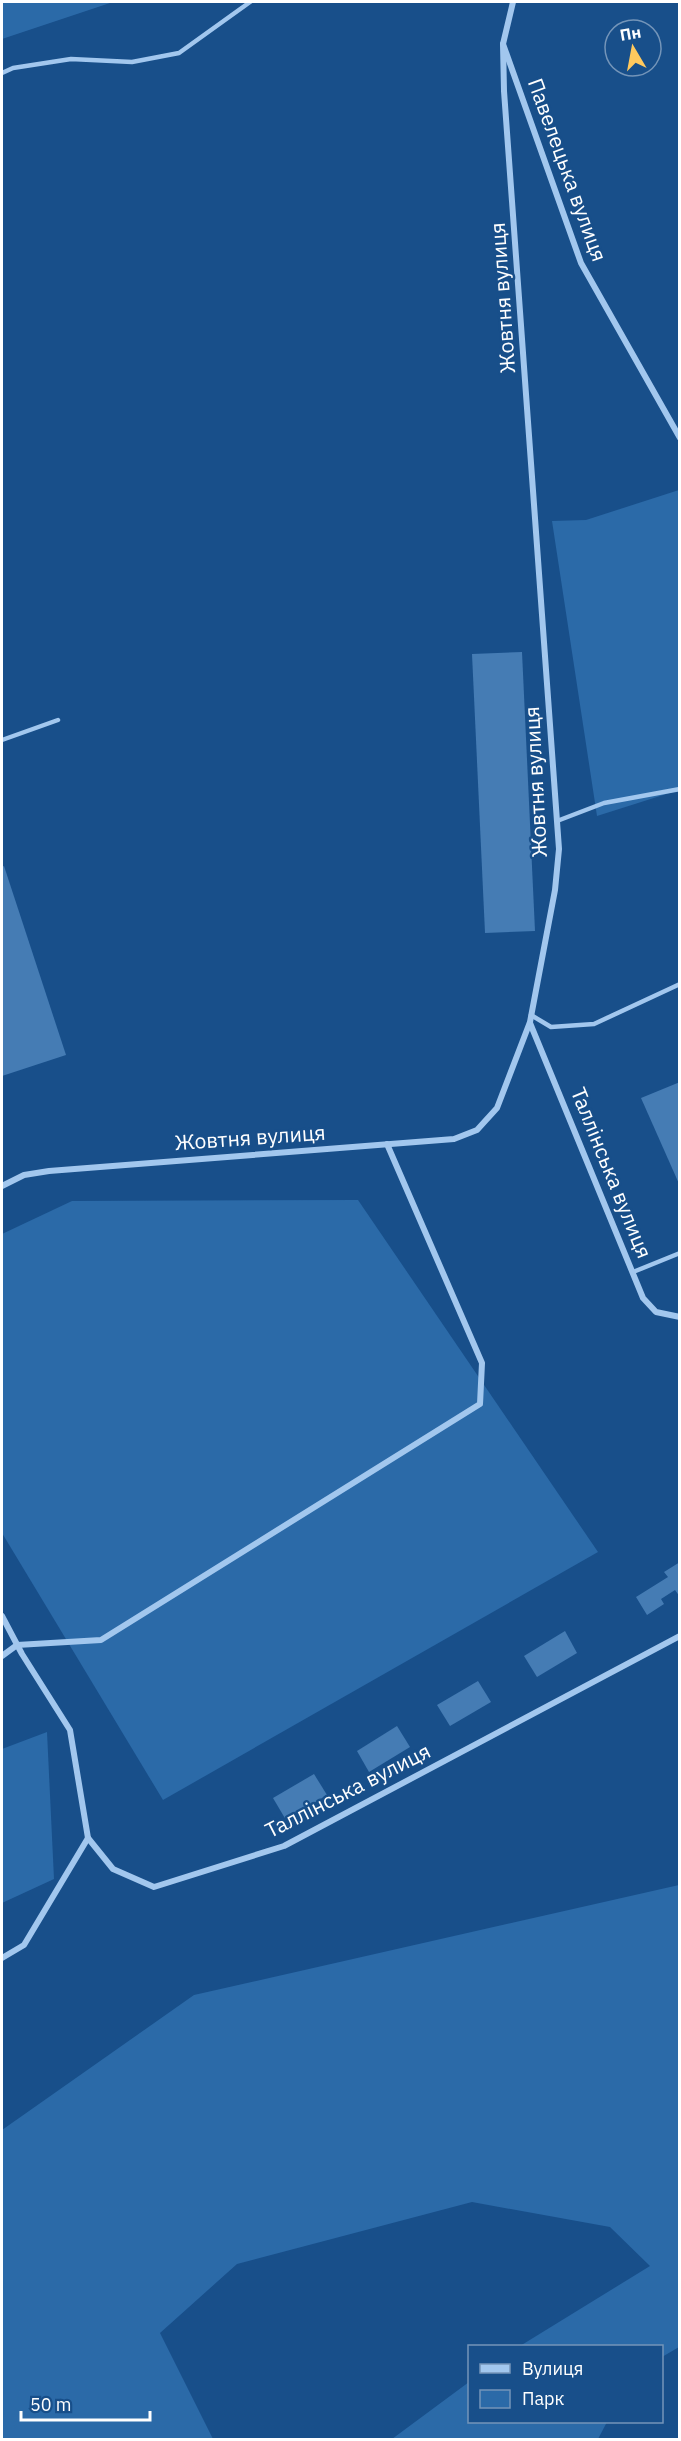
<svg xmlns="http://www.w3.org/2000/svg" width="681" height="2441" font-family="'IBM Plex Sans',sans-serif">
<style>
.green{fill:#2b6aa8}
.building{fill:#457cb4}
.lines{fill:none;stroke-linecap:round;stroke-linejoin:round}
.service{stroke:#a2c7ee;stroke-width:4.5}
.minor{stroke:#a2c7ee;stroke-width:6}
.labels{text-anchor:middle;stroke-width:5;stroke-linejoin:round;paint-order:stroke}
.street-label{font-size:21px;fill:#fff;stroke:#184f8a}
</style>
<rect width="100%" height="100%" fill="#184f8a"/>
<g class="green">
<path d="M2,2H113L2,39Z"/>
<path d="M679,490V790L597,816L552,521L586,520Z"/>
<path d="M358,1200L598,1552L163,1800L2,1533V1234L72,1201Z"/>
<path d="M47,1732L54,1879L2,1903V1749Z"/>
<path d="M679,1885V2347L662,2357V2346H520L650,2266L610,2227L472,2202L237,2264L160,2333L213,2439H2V2130L194,1995Z"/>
<path d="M469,2382L470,2422H607L598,2439H392Z"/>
</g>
<g class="building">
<path d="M522,652L535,931L485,933L472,654Z"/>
<path d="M4,866L66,1055L2,1076V867Z"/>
<path d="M680,1082V1186L641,1098Z"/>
<path d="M680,1562V1597L675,1590L661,1599L664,1604L647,1615L636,1597L668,1577L664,1572Z"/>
<path d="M565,1631L577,1653L537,1677L524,1656Z"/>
<path d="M478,1681L491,1702L450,1726L437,1705Z"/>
<path d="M397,1726L410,1747L369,1772L357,1751Z"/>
<path d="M314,1774L327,1795L286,1820L273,1798Z"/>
</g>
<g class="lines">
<g class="service">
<path d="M2,73L13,68L71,59L132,62L179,53L250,2"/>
<path d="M2,740L58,720"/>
<path d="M557,821L604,803L680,789"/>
<path d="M531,1015L551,1027L594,1024L680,984"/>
<path d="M633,1272L680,1253"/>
</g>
<g class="minor">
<path d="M513,2L503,44L581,263L680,438"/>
<path d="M530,1023L643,1298L656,1312L680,1317"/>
<path d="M2,1186L24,1175L49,1171L454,1139L477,1130L497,1108L530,1022L555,890L559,849L504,91L503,44"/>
<path d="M2,1616L22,1654L70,1730L88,1838L113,1869L154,1887L284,1846L680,1636"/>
<path d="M2,1656L17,1645L101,1640L480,1404L482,1363L387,1144"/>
<path d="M2,1958L24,1945L88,1838"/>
</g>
</g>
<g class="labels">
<g class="street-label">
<text transform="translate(567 170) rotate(70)" y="7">Павелецька вулиця</text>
<text transform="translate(503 298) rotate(-94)" y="7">Жовтня вулиця</text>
<text transform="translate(536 782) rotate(-93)" y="7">Жовтня вулиця</text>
<text transform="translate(250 1138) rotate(-4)" y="7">Жовтня вулиця</text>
<text transform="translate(611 1173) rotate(68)" y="7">Таллінська вулиця</text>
<text transform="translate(348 1791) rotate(-27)" y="7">Таллінська вулиця</text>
</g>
</g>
<rect width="681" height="2441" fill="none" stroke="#ffffff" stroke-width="6"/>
<rect x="468" y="2345" width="195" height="78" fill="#184f8a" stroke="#7495b9" stroke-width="1.5"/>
<rect x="480" y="2364" width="30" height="9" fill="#a2c7ee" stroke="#7495b9" stroke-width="1.5"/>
<text x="522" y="2375" font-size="18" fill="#ffffff">Вулиця</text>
<rect x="480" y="2390" width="30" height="18" fill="#2b6aa8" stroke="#7495b9" stroke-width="1.5"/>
<text x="522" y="2405" font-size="18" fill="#ffffff">Парк</text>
<g transform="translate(633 48) rotate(350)"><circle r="28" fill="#184f8a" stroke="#7495b9" stroke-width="1.5"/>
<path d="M0-4.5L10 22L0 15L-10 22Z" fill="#ffc95e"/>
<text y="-9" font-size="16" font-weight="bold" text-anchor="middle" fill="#ffffff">Пн</text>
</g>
<path d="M21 2411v9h129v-9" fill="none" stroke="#ffffff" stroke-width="3"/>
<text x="30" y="2411" font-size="18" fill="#ffffff" stroke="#184f8a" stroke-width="4.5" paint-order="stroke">50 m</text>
</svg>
